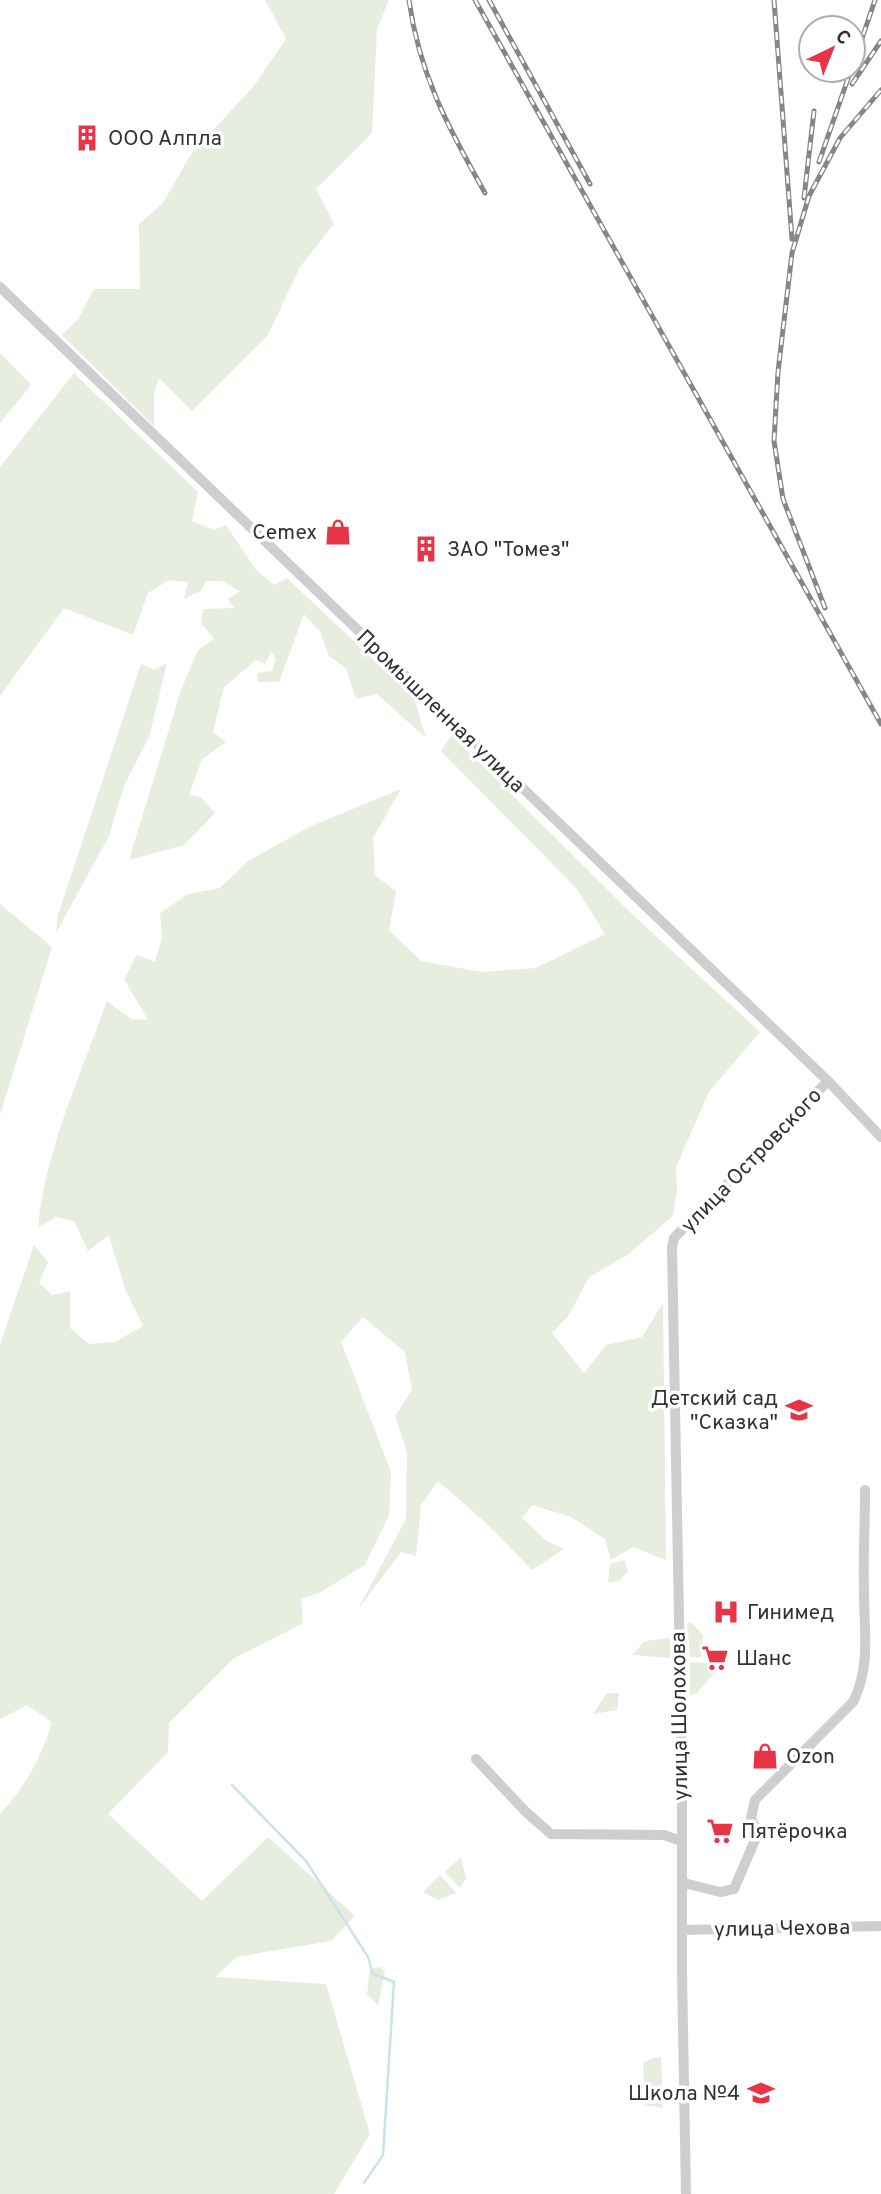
<svg xmlns="http://www.w3.org/2000/svg" width="881" height="2194" font-family="Overpass,sans-serif">
<style>
.green{fill:#e7eddf}
.lines{fill:none;stroke-linecap:round;stroke-linejoin:round}
.stream{stroke:#cbe1ed;stroke-width:2.5}
.street{stroke:#cecece;stroke-width:10}
.rail-casing{stroke:#868686;stroke-width:5}
.rail{stroke:#fff;stroke-width:2.5;stroke-dasharray:8;stroke-linecap:butt}
.labels{text-anchor:middle;stroke-width:7;stroke-linejoin:round;paint-order:stroke}
.poi-label{font-size:21px;fill:#313131;stroke:#fff;text-anchor:start}
.street-label{font-size:21px;fill:#313131;stroke:#fff}
</style>
<rect width="100%" height="100%" fill="#fff"/>
<g class="green">
<path d="M265,0H389L377,29L372,133L316,189L334,224L300,267L268,335L192,411L159,378L154,393V426L62,335L78,319L94,289H140L139,224L163,203L191,154L253,87L286,39Z"/>
<path d="M0,353L31,385L0,423Z"/>
<path d="M74,373L198,492L192,521L214,530L226,525L256,570L274,585L287,578L414,698L426,738L377,694L356,699L346,668L329,656L320,632L304,614L279,682H258L257,673L272,671L276,659L271,652L265,664L256,660L224,687L213,732L226,742L202,759L189,795L201,797L215,813L184,845L129,860L181,690L198,650L214,639L201,623L203,609L234,608L228,599L240,591L222,581H206L201,591L184,599L188,582L169,580L148,593L133,635L64,608L0,696V467Z"/>
<path d="M167,663L149,737L124,786L109,836L56,933L58,915L141,664L154,670Z"/>
<path d="M452,735L632,914L760,1032L709,1092L676,1167L677,1191L673,1216L626,1256L589,1277L569,1315L552,1333L584,1373L606,1345L642,1337L663,1303L666,1560L633,1547L611,1560L605,1539L571,1517L532,1505L522,1518L547,1541L564,1549L532,1570L485,1522L438,1481L421,1505L416,1556L401,1552L357,1611L406,1519L407,1452L395,1416L412,1390L405,1352L363,1317L341,1342L391,1472L389,1515L365,1565L319,1593L301,1599L303,1623L233,1659L169,1723L168,1752L108,1814L202,1901L268,1837L355,1916L331,1941L237,1957L215,1977L326,1984L370,2134L334,2194H0V1814C26,1785 41,1759 52,1722L27,1705L0,1719V1345L34,1245L48,1262L39,1283L52,1295L70,1291V1328L89,1344L115,1342L143,1326L125,1289L109,1235L88,1251L74,1221L56,1217L38,1228C45,1151 81,1074 107,1001L131,1019L148,1020L124,979L137,955L155,962L162,938L160,913L188,894L220,888L248,861L309,827L401,789L373,838L375,875L396,891L389,930L421,961L482,972L536,968L605,934L576,888L441,751Z"/>
<path d="M0,904L52,947L0,1115Z"/>
<path d="M624,1560L628,1571L619,1581L608,1582L610,1564Z"/>
<path d="M691,1622L703,1635L701,1657H690L687,1623Z"/>
<path d="M670,1638V1658L632,1655L645,1641Z"/>
<path d="M690,1662L722,1664L697,1693L690,1695Z"/>
<path d="M607,1693H619L617,1710L593,1714Z"/>
<path d="M461,1857L466,1879L460,1888L445,1872Z"/>
<path d="M440,1875L456,1893L438,1900L423,1892Z"/>
<path d="M380,1967L385,1972L378,2006L367,1994L370,1969Z"/>
<path d="M661,2057L663,2108L645,2105L643,2063L652,2058Z"/>
</g>
<g class="lines">
<path class="stream" d="M232,1785L306,1861L368,1957L373,1974L394,1982L383,2155L364,2183"/>
<g class="street">
<path d="M0,287L828,1081L881,1137"/>
<path d="M476,1759L525,1811L551,1834L664,1835L681,1841"/>
<path d="M684,1883L720,1892L734,1889L755,1840L756,1829L751,1818L755,1800L853,1702C871,1666 864,1631 864,1592C863,1558 865,1524 865,1490"/>
<path d="M683,1930L881,1926"/>
<path d="M686,2194L682,1973V1776L672,1248L674,1238L828,1081"/>
</g>
<g class="rail-casing">
<g id="rail">
<path d="M409,0C419,74 449,129 485,193"/>
<path d="M475,0L881,724"/>
<path d="M489,0L590,184"/>
<path d="M774,0L792,239"/>
<path d="M853,65L875,0"/>
<path d="M852,84L881,41"/>
<path d="M819,162L851,70"/>
<path d="M804,198L814,111"/>
<path d="M825,608L783,499L774,441L778,372L792,253L809,196L840,138L881,90"/>
</g>
</g>
<use href="#rail" class="rail"/>
</g>
<defs>
<g id="building-bare" transform="scale(2.1)"><path d="M-4-6H4V6H1V3H-1V6H-4ZM-2.5-4.3h1.7v1.8h-1.7ZM.8-4.3h1.7v1.8H.8ZM-2.5-1h1.7V.8h-1.7ZM.8-1h1.7V.8H.8Z" fill="#e53547" stroke="#fff" stroke-width="2.5" paint-order="stroke"/></g>
<g id="shop-bare" transform="scale(2.1)"><path d="M-5-2.5h2.3a2.7 3.5 0 0 1 5.4 0H5L5.5 6h-11ZM-1.5-2.5h3a1.5 2.3 0 0 0-3 0Z" fill="#e53547" stroke="#fff" stroke-width="2.5" paint-order="stroke"/></g>
<g id="school-bare" transform="scale(2.1)"><path d="M0-5L7-2L0 1L-7-2ZM-4 1L0 2.5L4 1V4Q0 6-4 4Z" fill="#e53547" stroke="#fff" stroke-width="2.5" paint-order="stroke"/></g>
<g id="hospital-bare" transform="scale(2.1)"><path d="M-5-5h3v3.5h4V-5h3V5h-3V1.5h-4V5h-3Z" fill="#e53547" stroke="#fff" stroke-width="2.5" paint-order="stroke"/></g>
<g id="supermarket-bare" transform="scale(2.1)"><path d="M-6-5.5h2.5l.6 2H6L4.5 2H-2.5L-4.4-4H-6ZM-1.5 3.2a1.3 1.3 0 1 0 .1 0ZM3 3.2a1.3 1.3 0 1 0 .1 0Z" fill="#e53547" stroke="#fff" stroke-width="2.5" paint-order="stroke"/></g>
</defs>
<g fill-rule="evenodd">
<use href="#building-bare" x="87" y="138"/>
<use href="#shop-bare" x="338" y="532"/>
<use href="#building-bare" x="426" y="549"/>
<use href="#school-bare" x="799" y="1410"/>
<use href="#hospital-bare" x="726" y="1612"/>
<use href="#supermarket-bare" x="715" y="1658"/>
<use href="#shop-bare" x="765" y="1756"/>
<use href="#supermarket-bare" x="720" y="1831"/>
<use href="#school-bare" x="761" y="2093"/>
</g>
<g class="labels">
<g class="poi-label">
<text x="108" y="145">ООО Алпла</text>
<text x="317" y="539" text-anchor="end">Cemex</text>
<text x="447" y="556">ЗАО "Томез"</text>
<text x="778" y="1405" text-anchor="end">Детский сад<tspan x="778" dy="24">"Сказка"</tspan></text>
<text x="747" y="1619">Гинимед</text>
<text x="736" y="1665">Шанс</text>
<text x="786" y="1763">Ozon</text>
<text x="741" y="1838">Пятёрочка</text>
<text x="740" y="2100" text-anchor="end">Школа №4</text>
</g>
<g class="street-label">
<text transform="translate(441 711) rotate(44)" y="7">Промышленная улица</text>
<text transform="translate(751 1160) rotate(-46)" y="7">улица Островского</text>
<text transform="translate(679 1716) rotate(-91)" y="7">улица Шолохова</text>
<text transform="translate(782 1928) rotate(-1)" y="7">улица Чехова</text>
</g>
</g>
<g transform="translate(832 49) rotate(43)"><circle r="33" fill="#ffffff" stroke="#adadad" stroke-width="2"/>
<path d="M0-5L12 26L0 18L-12 26Z" fill="#e53547"/>
<text y="-10" font-size="19" font-weight="bold" text-anchor="middle" fill="#313131">С</text>
</g>
</svg>
